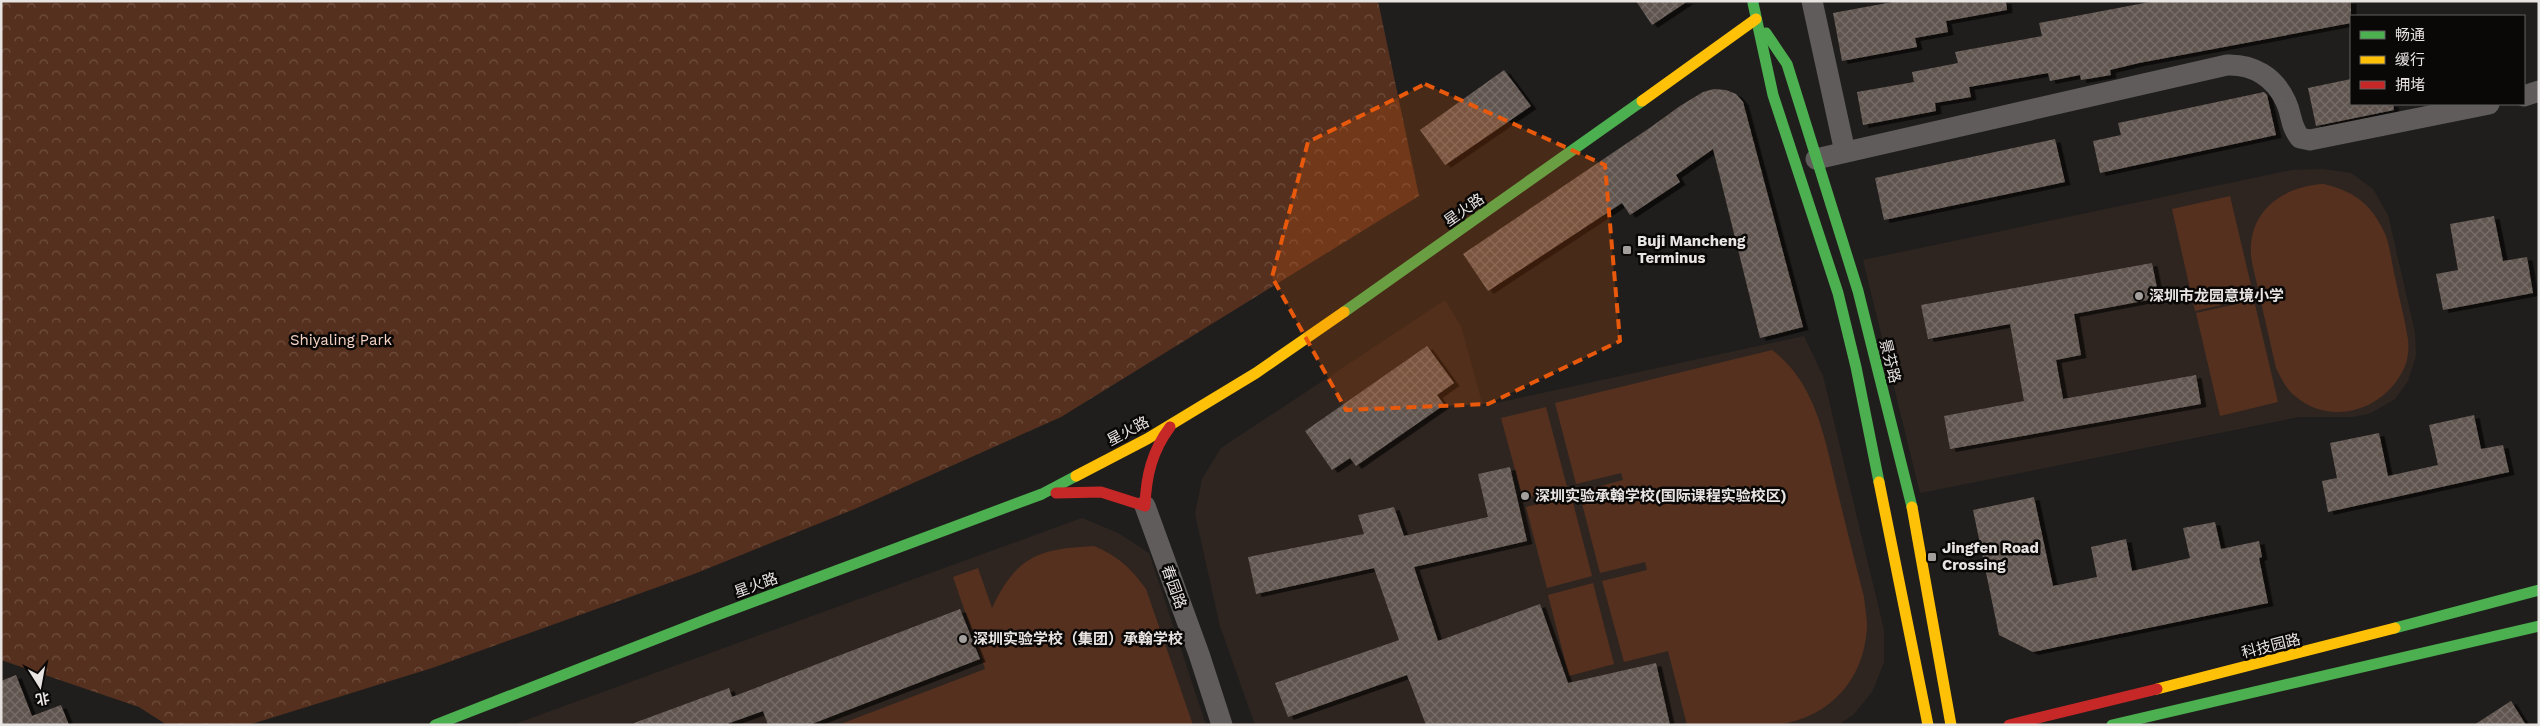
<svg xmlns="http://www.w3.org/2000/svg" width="2540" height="726" font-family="'Work Sans','Noto Sans SC',sans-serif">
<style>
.built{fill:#2e2520}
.grass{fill:#56301e}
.park{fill:url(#park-crowns)}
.building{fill:url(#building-cross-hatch);filter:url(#shadow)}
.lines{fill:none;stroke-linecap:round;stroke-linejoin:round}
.street{stroke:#5f5c5b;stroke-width:21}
.fast{stroke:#4caf50;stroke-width:11}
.slow{stroke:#ffc107;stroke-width:11}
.jam{stroke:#c62828;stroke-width:11}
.marked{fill:#e8590c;fill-opacity:0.2;stroke:#e8590c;stroke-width:4;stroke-dasharray:10 6;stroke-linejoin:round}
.poi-dot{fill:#a29f9d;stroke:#0a0807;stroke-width:2}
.labels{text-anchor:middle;stroke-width:5;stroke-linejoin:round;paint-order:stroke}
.street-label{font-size:15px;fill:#e8e4e2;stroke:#0a0807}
.poi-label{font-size:15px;font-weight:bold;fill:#e8e4e2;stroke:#0a0807;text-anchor:start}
.park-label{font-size:15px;fill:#f5d3c4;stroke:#0a0807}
</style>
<defs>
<pattern id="park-crowns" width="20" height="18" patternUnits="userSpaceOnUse" patternTransform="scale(1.25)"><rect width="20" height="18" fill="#56301e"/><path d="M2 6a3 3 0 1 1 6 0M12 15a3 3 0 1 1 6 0" fill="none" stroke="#6e4e3e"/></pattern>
<pattern id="building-cross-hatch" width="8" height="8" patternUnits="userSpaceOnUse" patternTransform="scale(1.25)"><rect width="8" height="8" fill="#615650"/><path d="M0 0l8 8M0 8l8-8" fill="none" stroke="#786e69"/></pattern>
<filter id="shadow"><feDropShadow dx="5.5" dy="3" stdDeviation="0" flood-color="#0009"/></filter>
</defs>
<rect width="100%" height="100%" fill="#201e1c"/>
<g class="built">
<path d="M2323,169L2351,173L2373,189L2388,215L2415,333L2416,355L2408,381L2395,399L2371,413L2353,417H2299L1920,493L1863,260L2292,170Z"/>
<path d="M1445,300L1461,326L1483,406L1804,336L1823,376L1884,630V662L1872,692L1854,714L1838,725H1255L1220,626L1195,514L1202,479L1221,448Z"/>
<path d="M1082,518L1118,533L1149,553L1206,725H512Z"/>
</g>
<g class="grass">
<path d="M2324,184C2344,189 2360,196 2373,213C2377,219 2383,228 2386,236C2390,248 2392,264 2395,277C2399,298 2405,319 2408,340C2409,348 2408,359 2405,366C2387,409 2332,428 2295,396C2286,389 2281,378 2276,368C2270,342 2264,315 2258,289C2256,278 2252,266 2251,255C2248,210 2284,186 2324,184Z"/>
<path d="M2230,196L2254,298L2195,311L2172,209Z"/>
<path d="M2254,300L2278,402L2220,416L2196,313Z"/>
<path d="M1772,350C1817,384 1825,441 1838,493C1846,527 1855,562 1864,597C1865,607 1867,618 1867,627C1864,681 1829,718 1776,725C1747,726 1716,725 1687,725L1668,651L1624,662L1602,581L1647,570L1645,562L1600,573L1579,492L1623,480L1621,473L1576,484L1555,403Z"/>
<path d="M1546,407L1567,487L1523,499L1501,418Z"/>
<path d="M1571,495L1592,576L1547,588L1526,507Z"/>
<path d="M1094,546C1119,557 1130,567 1146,589L1193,725H838L985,669L953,577L978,568L992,608C1017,556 1038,549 1094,546Z"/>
<path d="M1593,583L1614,664L1569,676L1548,595Z"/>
</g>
<path class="park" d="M1,1H1378L1419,196L1061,417L857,508L694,574L432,668L248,725H167L139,707L1,660Z"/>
<g class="building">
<path d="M1636,1H1688L1652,25Z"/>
<path d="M1898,1H2006L2007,10L1946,21L1948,32L1915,38L1917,47L1842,61L1833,13Z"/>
<path d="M2155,1H2351V23L2139,63L2110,70L2111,75L2081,80L2080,75L2050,81L2048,73L1969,87L1971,97L1935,103L1936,111L1863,125L1857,92L1914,82L1912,72L1958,63L1955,52L2042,36L2039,23Z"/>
<path d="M1504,70L1531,106L1445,165L1420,130Z"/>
<path d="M2351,79V104H2393L2394,110L2316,126L2308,88Z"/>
<path d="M1714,89L1726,90L1736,94L1743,102L1803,327L1760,338L1713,149L1676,175L1680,182L1630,215L1622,203L1488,291L1463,254L1651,127L1680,106L1703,92Z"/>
<path d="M2264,92L2267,95L2276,135L2100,173L2093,141L2121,135L2118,123Z"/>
<path d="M2055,139L2065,182L1884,220L1875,178Z"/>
<path d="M2494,216L2503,261L2527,257L2533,293L2443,310L2436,274L2458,270L2450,224Z"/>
<path d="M2152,263L2159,298L2074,314L2081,355L2056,360L2063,399L2196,375L2201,404L1950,449L1944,416L2024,401L2010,324L1928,339L1921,305Z"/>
<path d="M1427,346L1454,383L1437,395L1444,405L1356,466L1350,458L1332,470L1305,431Z"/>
<path d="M2474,415L2481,449L2503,445L2509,472L2328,512L2322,481L2337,478L2330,443L2379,433L2388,476L2438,465L2429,425Z"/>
<path d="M1510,467L1527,541L1414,567L1438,641L1540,604L1568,683L1656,663L1670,725H1426L1407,675L1288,717L1275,683L1399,640L1374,568L1256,594L1248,557L1364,534L1358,515L1394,507L1404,536L1488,517L1478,474Z"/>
<path d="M2034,497L2053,586L2097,577L2091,547L2126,539L2132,571L2190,558L2183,528L2215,522L2221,549L2259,541L2262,557L2259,558L2268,603L2033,652L1999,635L1973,510Z"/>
<path d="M960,609L980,659L809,725H768L763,711L724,725H634V723L729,688L732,697Z"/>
<path d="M16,675L32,716L61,705L69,725H1V681Z"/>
<path d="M2511,701L2526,725H2474Z"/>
</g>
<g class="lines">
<g class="street">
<path d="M1812,1L1845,152"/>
<path d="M2524,96L2539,91"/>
<path d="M1816,159L2227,65C2253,64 2275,77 2286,102C2293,117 2289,123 2300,138L2310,140L2489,104"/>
<path d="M1145,506L1199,654L1222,725"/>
</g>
<g class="fast">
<path d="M1753,3L1773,95L1838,293L1856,367L1879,482"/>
<path d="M1766,33L1787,64L1858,291L1912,507"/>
<path d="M1344,312L1642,101"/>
<path d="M2395,628L2539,590"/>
<path d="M435,725L707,619L1042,494L1076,476"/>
<path d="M2112,725L2539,626"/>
</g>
<g class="slow">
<path d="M1642,101L1756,19"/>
<path d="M1076,476L1147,439L1256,373L1344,312"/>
<path d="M1879,482L1928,725"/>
<path d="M1912,507L1951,725"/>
<path d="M2157,689L2395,628"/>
</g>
<g class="jam">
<path d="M1056,493L1101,492L1145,506C1146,476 1152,451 1170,427"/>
<path d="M2009,725L2157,689"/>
</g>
</g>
<path class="marked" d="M1425,84L1605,165L1620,341L1488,404L1346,410L1272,277L1308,142Z"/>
<g class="poi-dot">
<rect x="1622" y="245" width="10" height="10" rx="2.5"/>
<circle cx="2139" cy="296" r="5"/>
<circle cx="1525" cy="496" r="5"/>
<rect x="1927" y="552" width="10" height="10" rx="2.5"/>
<circle cx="963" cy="639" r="5"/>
</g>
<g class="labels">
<g class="street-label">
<text transform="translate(1464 210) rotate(-35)" y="5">星火路</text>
<text transform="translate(1890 361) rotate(76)" y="5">景芬路</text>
<text transform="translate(1128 431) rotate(-28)" y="5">星火路</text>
<text transform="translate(756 585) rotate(-20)" y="5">星火路</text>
<text transform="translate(1174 587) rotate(70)" y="5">春园路</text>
<text transform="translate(2271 646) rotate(-14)" y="5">科技园路</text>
</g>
<g class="poi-label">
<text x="1637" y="246">Buji Mancheng<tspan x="1637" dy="17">Terminus</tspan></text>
<text x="2149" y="301">深圳市龙园意境小学</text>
<text x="1535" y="501">深圳实验承翰学校(国际课程实验校区)</text>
<text x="1942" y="553">Jingfen Road<tspan x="1942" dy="17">Crossing</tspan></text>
<text x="973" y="644">深圳实验学校（集团）承翰学校</text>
</g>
<g class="park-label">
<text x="341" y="345">Shiyaling Park</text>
</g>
</g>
<rect width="2540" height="726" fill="none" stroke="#e8e4e2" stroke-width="5"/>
<rect x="2350" y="15" width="175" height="90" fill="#0a0807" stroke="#63605f"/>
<rect x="2360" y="31" width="25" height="8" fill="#4caf50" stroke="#63605f"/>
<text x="2395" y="40" font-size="15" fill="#e8e4e2">畅通</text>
<rect x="2360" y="56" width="25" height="8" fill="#ffc107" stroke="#63605f"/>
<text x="2395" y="65" font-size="15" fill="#e8e4e2">缓行</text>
<rect x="2360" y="81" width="25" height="8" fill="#c62828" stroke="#63605f"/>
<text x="2395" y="90" font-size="15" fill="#e8e4e2">拥堵</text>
<g transform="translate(40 686) rotate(169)" stroke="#0a0807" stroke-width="4" paint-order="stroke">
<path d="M0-4L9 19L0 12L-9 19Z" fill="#e8e4e2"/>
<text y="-8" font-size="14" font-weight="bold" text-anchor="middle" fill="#e8e4e2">北</text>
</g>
</svg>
